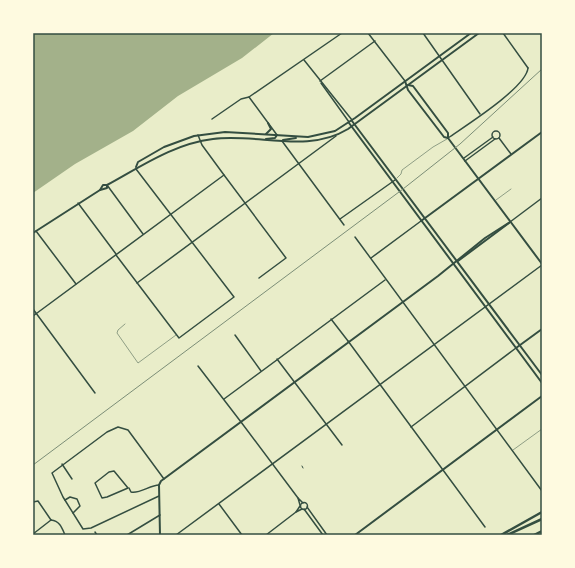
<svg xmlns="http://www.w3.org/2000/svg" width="575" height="568" font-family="Quicksand,sans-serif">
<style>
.water{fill:#a3b18a}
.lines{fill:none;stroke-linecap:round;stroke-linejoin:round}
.service{stroke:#344e41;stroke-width:0.5}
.pedestrian{stroke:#344e41;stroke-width:1}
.minor{stroke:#344e41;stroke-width:1.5}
.tertiary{stroke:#344e41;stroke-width:1.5}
.secondary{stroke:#344e41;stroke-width:2}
.primary{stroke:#344e41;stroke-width:2}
.motorway{stroke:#344e41;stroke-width:2.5}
.rail{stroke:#7c8e77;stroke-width:1}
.neatline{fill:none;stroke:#344e41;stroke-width:1.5}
</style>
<rect width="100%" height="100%" fill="#e9edc9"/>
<path class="water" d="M33,33H274L242,58L178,96L133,131L75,164L33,193Z"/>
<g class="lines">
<g class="service">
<path d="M397,178L401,174L402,170L433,147L447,139"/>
<path d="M496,200L511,189"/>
<path d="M125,324L118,330L117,333L138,363L176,335"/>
<path d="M513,450L542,429"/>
</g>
<path class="pedestrian" d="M302,466L303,468"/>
<g class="minor">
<path d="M423,33L480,114"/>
<path d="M320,81L375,41"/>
<path d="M212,119L241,99L249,97"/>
<path d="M448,138C465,126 526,88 528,68"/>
<path d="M282,141L344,225"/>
<path d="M224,175L286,258L259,278"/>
<path d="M107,185L143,234"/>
<path d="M78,203L116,254"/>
<path d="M340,219L395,180"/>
<path d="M36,231L76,284"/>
<path d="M355,237L542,491"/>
<path d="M116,255L179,338L234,297L136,169"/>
<path d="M137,283L336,136"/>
<path d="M33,309L95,393"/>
<path d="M331,319L348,341"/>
<path d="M235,335L261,371"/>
<path d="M277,359L342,445"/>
<path d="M198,366L241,422"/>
<path d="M224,399L385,280"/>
<path d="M62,464L72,479"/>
<path d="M443,470L485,527"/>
<path d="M114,471L128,488L107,497L102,498L95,483L109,472Z"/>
<path d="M129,488L131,492C140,494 150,485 159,485"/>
<path d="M159,496L91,528L83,529L63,497L52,473L107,432L118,427L128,430L164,479"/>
<path d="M65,500L70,497L77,499L80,506L73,513"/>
<path d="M33,502L38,501L51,520"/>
<path d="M219,504L242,535"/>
<path d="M300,506L296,512L302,509"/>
<path d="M51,520C60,521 62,528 65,535"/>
<path d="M95,532L97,535"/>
<path d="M33,534L51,520"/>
<path d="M127,535L160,515"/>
<path d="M266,535L296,512"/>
</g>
<g class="tertiary">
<path d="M368,33L405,81"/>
<path d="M503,33L528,68"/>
<path d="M304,60L352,120"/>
<path d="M321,83L349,122"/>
<circle cx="496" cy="135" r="4"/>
<path d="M277,135L249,97L342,33"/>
<path d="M499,138L511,154"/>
<path d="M464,158L493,137"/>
<path d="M465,161L495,139"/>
<path d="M510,222L542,198"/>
<path d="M371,258L421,221"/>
<path d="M33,316L224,175L202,145L198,135"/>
<path d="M348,341L443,470"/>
<path d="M241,422L298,498"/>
<path d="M411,427L516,348"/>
<circle cx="304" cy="506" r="3.5"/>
<path d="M300,505L298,498L303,503"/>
<path d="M307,507L327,535"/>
<path d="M304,509L323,535"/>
<path d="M176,535L542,265"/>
</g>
<g class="secondary">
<path d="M405,81L408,90L444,137L448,138L542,264"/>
<path d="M408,85L413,86L448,133V138"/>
<path d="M421,221L542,132"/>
<path d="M458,261L509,223"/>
<path d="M516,348L542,329"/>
<path d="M160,535L159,485L161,481L438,276L485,238L510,222"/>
<path d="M355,535L542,396"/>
</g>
<g class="primary">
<path d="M352,121L542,375"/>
<path d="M349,123L542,383"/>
<path d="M266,134L271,129L268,123"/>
<path d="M266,139L275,138L277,135"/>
<path d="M283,140L296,138"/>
<path d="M136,167L138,162L164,147L194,136L225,132L308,137L335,131L355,118L471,33"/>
<path d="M100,190L107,188V185C142,166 173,144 213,139C258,133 307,154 348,129L479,33"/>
<path d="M33,233L100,190L103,185H107"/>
</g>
<g class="motorway">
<path d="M501,535L542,512"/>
<path d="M507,535L542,519"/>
<path d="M534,535L542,531"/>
</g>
<path class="rail" d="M33,465L403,189L460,144L542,69"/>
</g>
<rect width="575" height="568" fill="none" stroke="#fefae0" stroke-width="68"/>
<rect x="34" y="34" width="507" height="500" class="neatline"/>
</svg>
